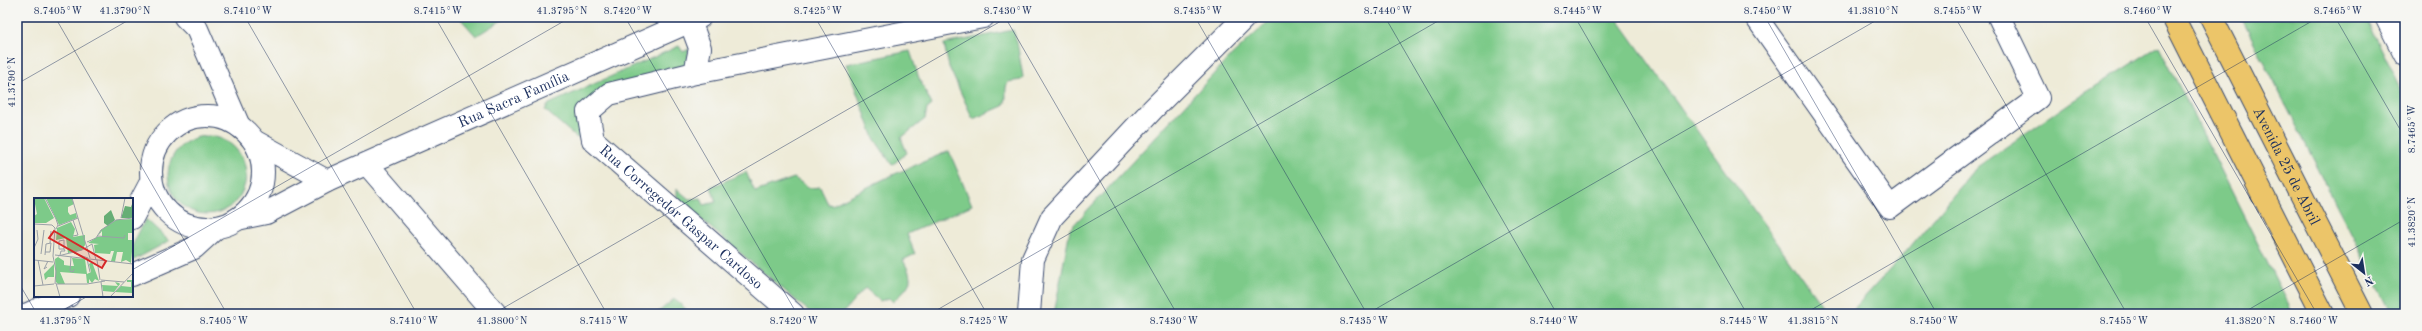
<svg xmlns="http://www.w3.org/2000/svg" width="2422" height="331" font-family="'Old Standard TT',serif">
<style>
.green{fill:#7dca89;stroke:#4c7c74}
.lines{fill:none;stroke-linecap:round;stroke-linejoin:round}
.minor-casing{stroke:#3b4b70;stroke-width:24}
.major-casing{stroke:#3b4b70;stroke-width:24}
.minor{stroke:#fff;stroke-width:22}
.major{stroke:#ecc569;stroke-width:22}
.ticks{fill:none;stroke:#1b2f5e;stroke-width:1;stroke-opacity:0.45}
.labels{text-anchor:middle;stroke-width:3.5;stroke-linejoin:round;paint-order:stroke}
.street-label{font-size:15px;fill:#1b2f5e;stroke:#f6f6f2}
.inset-road{fill:none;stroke:#9aa0a7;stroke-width:1}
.view{fill:#d62828;fill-opacity:0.15;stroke:#d62828;stroke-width:2}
.inset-edge{fill:none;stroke:#1b2f5e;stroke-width:2}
.neatline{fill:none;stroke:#1b2f5e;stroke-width:1.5}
.ticks-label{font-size:10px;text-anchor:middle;fill:#1b2f5e}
</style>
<rect width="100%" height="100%" fill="#f6f6f2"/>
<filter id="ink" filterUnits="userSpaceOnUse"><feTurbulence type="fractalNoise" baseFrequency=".025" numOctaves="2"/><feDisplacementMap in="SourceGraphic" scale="8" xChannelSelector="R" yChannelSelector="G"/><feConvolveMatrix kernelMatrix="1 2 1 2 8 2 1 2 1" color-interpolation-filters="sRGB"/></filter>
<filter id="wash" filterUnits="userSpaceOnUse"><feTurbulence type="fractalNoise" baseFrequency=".012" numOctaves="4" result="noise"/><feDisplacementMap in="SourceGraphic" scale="16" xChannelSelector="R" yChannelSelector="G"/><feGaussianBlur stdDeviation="0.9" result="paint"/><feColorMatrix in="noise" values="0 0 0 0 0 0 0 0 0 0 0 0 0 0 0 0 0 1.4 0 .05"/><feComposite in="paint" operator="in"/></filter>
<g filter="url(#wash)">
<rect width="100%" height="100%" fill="#eeebd8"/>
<g class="green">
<path d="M459,17H507L476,36Z"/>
<path d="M1273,17H1616L1828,314H1054L1070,229L1223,64Z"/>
<path d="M2241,17H2366L2405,97V314H2392Z"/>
<path d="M1013,30L1017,42L1023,77L1021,80L1008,82C1003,90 1009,98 1003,106L973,119L949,67L944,44Z"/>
<path d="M679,46L683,52L689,49L687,65L579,113L578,122L583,135L577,138L545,110L549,104Z"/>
<path d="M2159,46L2293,314H1849L1905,253L1977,167L2071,102Z"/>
<path d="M910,51L919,78L932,105L927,109L925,119L901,138L907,153L892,165L874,138L846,64Z"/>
<circle cx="207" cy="175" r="39"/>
<path d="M949,151L972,205L907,234L915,254L903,260C916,283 910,284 893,302L889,298L880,301L865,288L842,314H812L677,199V189L689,199L701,198L704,205L716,202L711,187L746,172L755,192L794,178L810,188L820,187L828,204L832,205L890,176Z"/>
<path d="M145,220H147L169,241L132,261V246Z"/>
<path d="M674,299L692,314H656Z"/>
</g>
</g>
<g filter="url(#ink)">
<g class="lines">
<g class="minor-casing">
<g id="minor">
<path d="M185,17L197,29L239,126"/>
<path d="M1756,17L1890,207L2038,98L1999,17"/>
<path d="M2386,17L2405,55"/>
<path id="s1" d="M690,21L700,48L695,73L609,94L588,112L593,140L793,314"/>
<path d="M695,73L983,17"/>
<circle cx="207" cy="172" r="56"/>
<path d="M254,141L327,181"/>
<path d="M367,164L496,314"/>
<path d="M132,218L151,182"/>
<path id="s2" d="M237,219L266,213L327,181L700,17"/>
<path d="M132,275L194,248L217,227"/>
<path d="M28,314L68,296"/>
<path d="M1029,314L1033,259L1052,217L1153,109L1245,17"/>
</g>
</g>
<g class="major-casing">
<g id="major">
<path d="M2173,17L2323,314"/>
<path id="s3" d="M2211,17L2362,314"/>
</g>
</g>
<use href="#minor" class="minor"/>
<use href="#major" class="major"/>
</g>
</g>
<path class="ticks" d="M55,17L227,314M245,17L417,314M435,17L607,314M625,17L797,314M815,17L987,314M1005,17L1177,314M1195,17L1367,314M1385,17L1557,314M1575,17L1747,314M1765,17L1937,314M1955,17L2127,314M2145,17L2317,314M2335,17L2405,138M17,84L134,17M132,270L571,17M17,280L37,314M56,314L88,296M493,314L1008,17M930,314L1445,17M1367,314L1882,17M1804,314L2319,17M2241,314L2405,219"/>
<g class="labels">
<g class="street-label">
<text dy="5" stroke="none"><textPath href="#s2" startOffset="302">Rua Sacra Família</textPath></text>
<text dy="5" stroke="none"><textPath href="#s3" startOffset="167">Avenida 25 de Abril</textPath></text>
<text dy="5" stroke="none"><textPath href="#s1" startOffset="316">Rua Corregedor Gaspar Cardoso</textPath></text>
</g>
</g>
<g transform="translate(34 198)">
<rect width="99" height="99" fill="#eeebd8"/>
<path d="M10,0L20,20L12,25H0V18L3,16L0,1ZM12,0L38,1L40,6L34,9V14L36,17L42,15L43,20L25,27ZM99,21V35H94V42H99L97,65L92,62L87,64L89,54H83L81,64L77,63L80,53H77L76,56L61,55L60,47L65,46L54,45L63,39H68V33L64,38L67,32L82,22ZM37,24L41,31L39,39L51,37V47L48,52L34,55L32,40L22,42L23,30ZM24,59L30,63V67L37,68H40L38,60L51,61L53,76L57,74L55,66L58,64L65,83L61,81L58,85L55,81V85H53L52,76L26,74L31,86H24L22,84L21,61ZM20,66V79H14L11,82L10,76ZM93,82H99L98,95L81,94L87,88L97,89V84H93ZM81,84L85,85L86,86L80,94L69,93L68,87L84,88Z" fill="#7dca89"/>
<path d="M99,3V20H87L91,8L97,9ZM77,12L81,22L74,28L70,25V18Z" fill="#66ae75"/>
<path class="inset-road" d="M11,0L22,21L24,27L22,31M38,0L56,60M87,20L91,0M39,22L44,37L39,38M0,26L18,27L21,30L19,58L22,73L21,86M24,28L44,20M63,38L90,40L91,37M53,44L62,40L67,32L82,22L99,20M16,45L17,33M0,50L4,41L3,32M40,55L54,60M7,56L10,32M11,57L12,46L17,45L16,54H11M21,57L99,66M26,57L27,53H31L30,51V42L25,43V51H30M24,58L48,52L58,46L62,62M37,59L36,73L39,74L40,71M53,61L56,74M0,62L19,64M4,62L9,87M63,62L66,82M13,69L10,71L14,63M67,82L90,84M67,84L69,99M22,85L26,99M23,86H53L71,83M0,88L20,86M76,99L99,75"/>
<path class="view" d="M20,33L72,63L68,70L15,40Z"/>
<rect width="99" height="99" class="inset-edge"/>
</g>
<rect width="2422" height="331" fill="none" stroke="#f6f6f2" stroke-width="44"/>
<g transform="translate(2364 273) rotate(150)" stroke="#f6f6f2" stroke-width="3" paint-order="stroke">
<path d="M0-3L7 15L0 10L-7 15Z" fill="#1b2f5e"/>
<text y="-6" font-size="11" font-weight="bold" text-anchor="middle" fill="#1b2f5e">N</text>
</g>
<rect x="22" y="22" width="2378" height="287" class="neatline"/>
<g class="ticks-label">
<text x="58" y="14">8.7405°W</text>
<text x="125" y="14">41.3790°N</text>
<text x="248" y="14">8.7410°W</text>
<text x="438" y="14">8.7415°W</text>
<text x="562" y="14">41.3795°N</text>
<text x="628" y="14">8.7420°W</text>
<text x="818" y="14">8.7425°W</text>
<text x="1008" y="14">8.7430°W</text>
<text x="1198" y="14">8.7435°W</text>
<text x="1388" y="14">8.7440°W</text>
<text x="1578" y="14">8.7445°W</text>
<text x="1768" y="14">8.7450°W</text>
<text x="1873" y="14">41.3810°N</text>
<text x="1958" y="14">8.7455°W</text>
<text x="2148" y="14">8.7460°W</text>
<text x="2338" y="14">8.7465°W</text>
<text transform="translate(11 82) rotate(-90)" y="4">41.3790°N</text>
<text transform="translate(2411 129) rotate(-90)" y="4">8.7465°W</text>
<text transform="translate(2411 222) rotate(-90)" y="4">41.3820°N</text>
<text x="65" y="324">41.3795°N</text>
<text x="224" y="324">8.7405°W</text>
<text x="414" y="324">8.7410°W</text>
<text x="502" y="324">41.3800°N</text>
<text x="604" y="324">8.7415°W</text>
<text x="794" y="324">8.7420°W</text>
<text x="984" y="324">8.7425°W</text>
<text x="1174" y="324">8.7430°W</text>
<text x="1364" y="324">8.7435°W</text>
<text x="1554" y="324">8.7440°W</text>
<text x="1744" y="324">8.7445°W</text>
<text x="1813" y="324">41.3815°N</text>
<text x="1934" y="324">8.7450°W</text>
<text x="2124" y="324">8.7455°W</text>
<text x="2250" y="324">41.3820°N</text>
<text x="2314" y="324">8.7460°W</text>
</g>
</svg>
